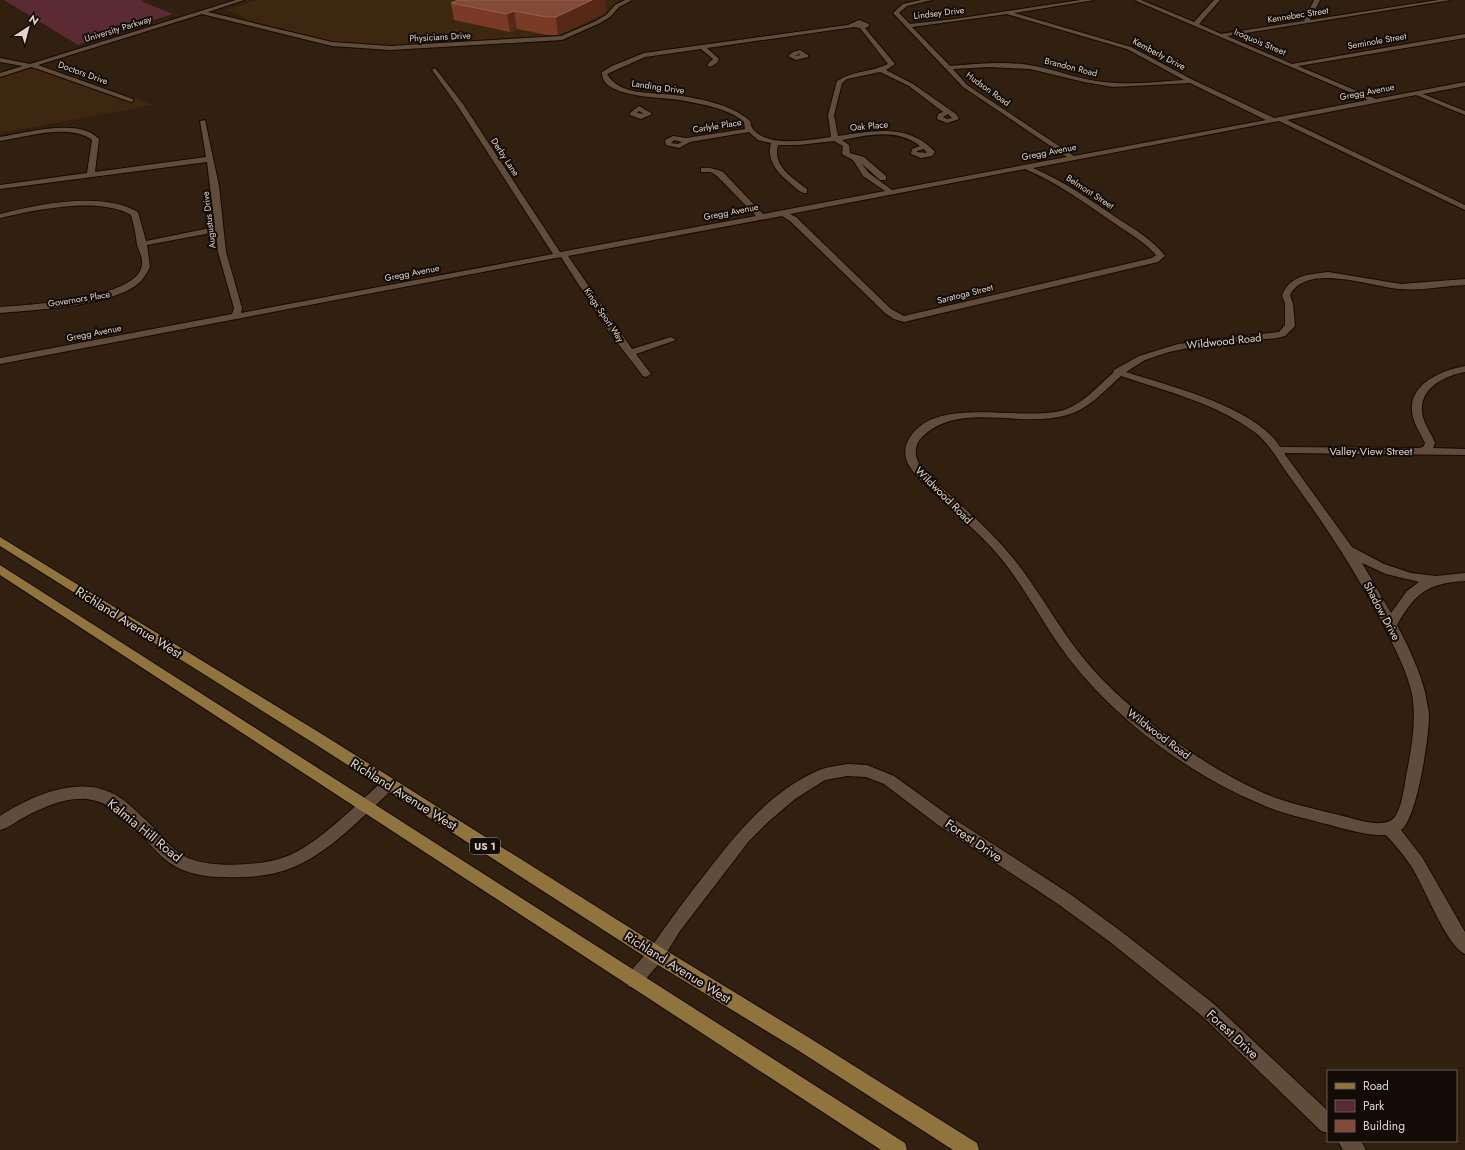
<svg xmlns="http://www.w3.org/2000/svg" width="1465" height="1150" font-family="Jost,sans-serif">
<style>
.built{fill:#3e2711}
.green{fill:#5a2b32}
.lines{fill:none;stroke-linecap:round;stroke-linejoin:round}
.minor-casing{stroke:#180800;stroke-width:2}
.major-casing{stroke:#180800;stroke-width:2}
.minor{fill:#604c3b;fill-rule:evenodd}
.major{fill:#8f743d;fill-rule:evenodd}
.wall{fill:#793a26}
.shaded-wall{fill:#572816}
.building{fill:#844a38;stroke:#92604f}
.labels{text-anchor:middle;stroke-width:4;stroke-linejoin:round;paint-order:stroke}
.far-street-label{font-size:9px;fill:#e0d4ca;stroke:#130b05}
.shield{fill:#130b05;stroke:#a2988f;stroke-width:1}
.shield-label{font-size:10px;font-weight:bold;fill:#e0d4ca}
.street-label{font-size:11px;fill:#e0d4ca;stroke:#130b05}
.near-street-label{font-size:13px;fill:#e0d4ca;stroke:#130b05}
</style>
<rect width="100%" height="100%" fill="#311f0f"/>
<g class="built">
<path d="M257,0H619L604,15L571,32L559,35L393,46L369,45L329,41L249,21L240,15L224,10Z"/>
<path d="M42,65L153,105L0,133V78Z"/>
</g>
<path class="green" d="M4,0H144L141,1L173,14L78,45Z"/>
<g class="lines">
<g class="minor-casing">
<g id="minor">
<path d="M236,0H244L208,12L332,42L390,46L561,36L596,21L606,15L615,5L625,0H632L619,7L610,17L600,23L562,40L390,50L332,46L202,14L38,65L133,99V101L131,102L38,69L31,67L0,77V73L23,66L0,62V58L30,64Z"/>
<path d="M921,0H932L907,6L899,13L910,24L954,19L1081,0H1094L1014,13L1131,47L1193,80L1274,118L1368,100L1134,0H1141L1194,22L1214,0H1220L1199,24L1221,34L1304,21L1314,0H1320L1310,20L1438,0H1451L1227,36L1292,64L1465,34V38L1298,66L1376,99L1465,82V86L1423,94L1465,111V115L1416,95L1287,120L1465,205V210L1279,121L1033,168C1064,181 1092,201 1120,220C1136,230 1154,241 1165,256L1158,262L904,322L894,319L885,313L790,221L782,216L568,256L632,349L671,337L676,340L636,354L651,374L646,377L643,376L609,332L561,257L0,364V358L232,314L234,308L218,252L216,232L147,245L150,267C148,271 145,276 142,280C119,306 33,310 0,313V307C27,305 138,299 142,265C143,258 139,251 137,245C136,236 134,225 131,215C99,196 35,210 0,218V214C39,204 102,191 138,212L146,241L215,227L207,162L0,189V185L87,173L92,140C70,123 25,137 0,141V137C26,133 79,117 99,139L95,172L206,157L200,121L205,120L219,186L226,252L242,308L241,313L553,254L457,105L432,70L435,68L463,104L560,252L756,216L717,176L711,172H701V168C710,167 715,169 723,172L763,214L885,191L863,176L853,160L842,154L843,146L834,141L798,145H778C772,166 793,178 807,189V193H804C799,192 795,187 791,184C778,173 766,161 771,143L758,140L749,132L690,142L679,148L666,145L665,140L673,136L686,138L745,129L744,122C729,108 700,104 680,100C663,97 600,98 602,72L612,66L644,53L848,25L859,20L869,24V26L865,28L895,64L886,70L913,84L956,114L959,119L947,123L937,119L938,114L943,112L909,86L880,72L847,79L842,83L834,115L838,136C872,131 909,123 935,152L932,156L921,158L911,154L912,149L920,146C896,128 870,135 842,140L849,145L850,153L864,157L886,176V180H880L861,163L869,173L892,190L1067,157L963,87L893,13L903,4ZM1007,14L1127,49L1184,80C1157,82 1131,85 1104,82C1079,80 1055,69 1029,65C1003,61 976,64 950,66L912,27ZM854,27L860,28L888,64C872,72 852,71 837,81L828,115L831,137C811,140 766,148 752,128C751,126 751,122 749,120C730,104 698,98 674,95C653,92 619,96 607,74L645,57L701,49L713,59L707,65L710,67L717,63L719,59L707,48ZM989,67L1030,69L1084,82L1113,87L1190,83L1266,120L1074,156L967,85L953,69ZM948,114L952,118L947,119L943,117ZM674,140L682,142L678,144L671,143ZM924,149L927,153L917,152V151ZM1025,169C1058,183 1088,205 1117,225C1130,234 1146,243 1156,255L1152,258L904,316L891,309L796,217L790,214Z"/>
<path d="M800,50L808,55V57L796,60L788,56L793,52ZM799,54L801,55L795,56Z"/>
<path d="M639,106L651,113L652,114L641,119L630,115V113ZM639,111L644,114L637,113Z"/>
<path d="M1328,272L1401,284L1465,279V285C1444,286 1421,291 1400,289C1371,287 1307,262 1290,295L1293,304L1295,326L1285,336L1277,338L1203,345L1169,352L1145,360L1126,372C1169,386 1256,407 1280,447L1420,448L1424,446L1425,443C1421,434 1415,426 1413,417C1405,385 1440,371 1465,366V372C1443,376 1416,390 1423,417C1425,426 1432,434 1435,443L1433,448L1465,449V455L1284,453L1352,547L1384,564L1411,573L1436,576L1465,573V581C1428,583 1415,593 1397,625C1408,646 1419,669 1425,692C1426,700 1429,709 1429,716C1429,737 1417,819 1401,830L1422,857L1465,932V954C1446,946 1424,885 1411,866C1404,855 1395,845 1386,835C1366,836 1346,829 1326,824C1305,818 1283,814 1263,805C1190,775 1119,722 1070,660C1042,624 1023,582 992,548C976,531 958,515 941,499C930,489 916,478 908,464C905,457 904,450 907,443C929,392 1022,423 1064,410C1084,403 1098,386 1113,373L1114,370L1139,356L1178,344L1279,332L1285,325V304L1282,295C1292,274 1307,275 1328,272ZM1121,376C1165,391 1215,403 1253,431C1270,443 1278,461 1290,477C1326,526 1358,575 1385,628C1395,649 1407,671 1412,694C1417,722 1411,750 1406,777C1404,788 1401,816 1390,821C1376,827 1356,819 1343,816C1320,810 1295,805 1273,797C1236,782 1201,760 1169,737C1133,710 1097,679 1071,642C1051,614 1034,584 1013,558C986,525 953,499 923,470C915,459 912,447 922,437C960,400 1021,429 1067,415C1089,409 1104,391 1121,376ZM1362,563L1386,574L1419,582L1407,591L1391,613Z"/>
<path d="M847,764L867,765L894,776L948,815L1070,894L1122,932L1214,1004L1328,1111V1133L1321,1131L1202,1016L1110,942L1058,904L938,825L884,784L866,777L847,776L825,780L795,799L768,822L749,841L680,931L662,960L640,986L634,988L628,986L626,980C631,967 644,958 652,946C669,921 687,897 706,873C737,833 770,792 817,771C826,767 837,766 847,764Z"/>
<path d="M388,779L393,781L395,785L393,789C364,815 331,851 296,866C274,876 248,878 224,877C201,877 177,872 160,855C140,835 118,802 87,799C64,797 41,808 21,819C14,823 8,828 0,830V816C33,795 82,773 119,797C130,804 139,814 149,823C160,834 170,848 184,856C207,869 261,866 285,857C318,845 356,804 383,781Z"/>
<path d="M1338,1141H1361L1366,1150H1343Z"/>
</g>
</g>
<g class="major-casing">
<g id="major">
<path d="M0,537L325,736L662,948L808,1037L977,1143L979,1150H953L796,1049L650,960L315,744L0,546Z"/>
<path d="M0,565L905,1143L907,1150H881L0,575Z"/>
</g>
</g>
<use href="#minor" class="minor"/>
<use href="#major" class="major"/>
</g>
<path class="wall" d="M451,3L606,12L558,35H548L517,29L510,32L454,20Z"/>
<g class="shaded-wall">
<path d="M587,0H605L606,12L558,35L556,17Z"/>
<path d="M514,11L517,29L510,32L507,14Z"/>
</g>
<path class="building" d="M458,0H592L556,17H546L514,11L507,14L451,3Z"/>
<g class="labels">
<g class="far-street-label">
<text transform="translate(939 13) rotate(-7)" y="3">Lindsey Drive</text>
<text transform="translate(1298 15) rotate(-9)" y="3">Kennebec Street</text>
<text transform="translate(118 29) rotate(-17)" y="3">University Parkway</text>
<text transform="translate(440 37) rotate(-3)" y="3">Physicians Drive</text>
<text transform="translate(1377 41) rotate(-10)" y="3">Seminole Street</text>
<text transform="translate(1260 42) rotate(23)" y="3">Iroquois Street</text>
<text transform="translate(1159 54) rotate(28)" y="3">Kemberly Drive</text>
<text transform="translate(1071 67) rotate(14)" y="3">Brandon Road</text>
<text transform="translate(83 73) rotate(20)" y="3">Doctors Drive</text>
<text transform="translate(658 87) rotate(8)" y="3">Landing Drive</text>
<text transform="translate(988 89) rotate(36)" y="3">Hudson Road</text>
<text transform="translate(1367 92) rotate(-11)" y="3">Gregg Avenue</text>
<text transform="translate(717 126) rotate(-9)" y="3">Carlyle Place</text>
<text transform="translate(869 126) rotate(-5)" y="3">Oak Place</text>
<text transform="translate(1049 152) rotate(-11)" y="3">Gregg Avenue</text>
<text transform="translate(505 157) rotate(57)" y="3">Derby Lane</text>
<text transform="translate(1090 192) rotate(33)" y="3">Belmont Street</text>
<text transform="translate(731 212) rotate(-11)" y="3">Gregg Avenue</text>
<text transform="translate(209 220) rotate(-97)" y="3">Augustus Drive</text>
<text transform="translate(412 273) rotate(-11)" y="3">Gregg Avenue</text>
<text transform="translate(965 294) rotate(-14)" y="3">Saratoga Street</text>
<text transform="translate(79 299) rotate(-9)" y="3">Governors Place</text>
<text transform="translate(604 315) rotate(56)" y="3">Kings Sport Way</text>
<text transform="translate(94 333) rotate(-11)" y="3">Gregg Avenue</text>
</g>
<rect class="shield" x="470" y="838" width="30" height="16" rx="3"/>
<g class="shield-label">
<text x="485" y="850">US 1</text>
</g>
<g class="street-label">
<text transform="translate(1224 341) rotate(-6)" y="4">Wildwood Road</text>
<text x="1371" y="455">Valley View Street</text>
<text transform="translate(944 495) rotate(45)" y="4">Wildwood Road</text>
<text transform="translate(1382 611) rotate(62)" y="4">Shadow Drive</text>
<text transform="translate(1159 734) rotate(37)" y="4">Wildwood Road</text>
</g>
<g class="near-street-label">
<text transform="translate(129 622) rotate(32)" y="5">Richland Avenue West</text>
<text transform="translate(404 794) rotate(32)" y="5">Richland Avenue West</text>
<text transform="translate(145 830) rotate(39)" y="5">Kalmia Hill Road</text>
<text transform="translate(974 840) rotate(34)" y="5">Forest Drive</text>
<text transform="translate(678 967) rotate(32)" y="5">Richland Avenue West</text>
<text transform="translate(1233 1034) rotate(43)" y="5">Forest Drive</text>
</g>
</g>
<rect x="1327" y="1070" width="130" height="72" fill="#130b05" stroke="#655b54"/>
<rect x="1335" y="1083" width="20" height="6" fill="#8f743d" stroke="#655b54"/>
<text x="1363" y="1090" font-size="12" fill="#e0d4ca">Road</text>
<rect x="1335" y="1100" width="20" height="12" fill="#5a2b32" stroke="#655b54"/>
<text x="1363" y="1110" font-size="12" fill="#e0d4ca">Park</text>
<rect x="1335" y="1120" width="20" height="12" fill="#844a38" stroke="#655b54"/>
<text x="1363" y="1130" font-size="12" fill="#e0d4ca">Building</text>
<g transform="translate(28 28) rotate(36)" stroke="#130b05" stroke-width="3" paint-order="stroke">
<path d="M0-3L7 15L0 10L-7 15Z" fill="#e0d4ca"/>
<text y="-6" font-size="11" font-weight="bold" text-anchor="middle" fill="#e0d4ca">N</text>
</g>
</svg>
